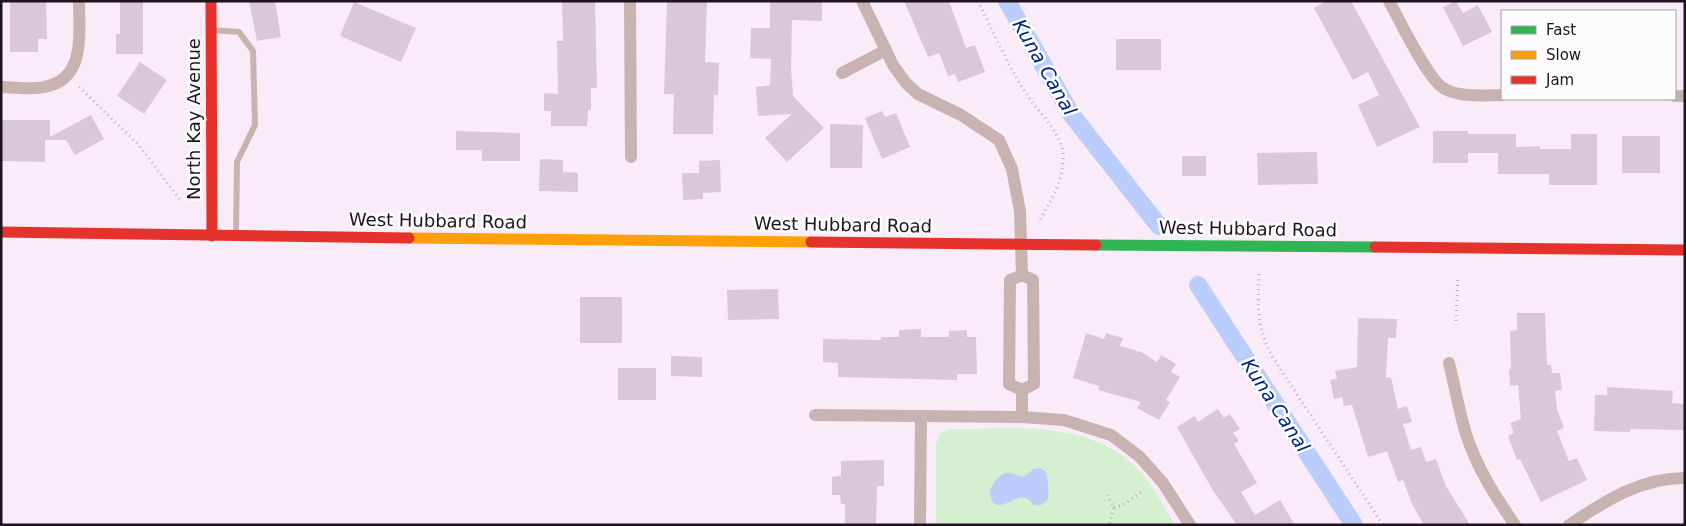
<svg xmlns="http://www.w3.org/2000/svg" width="1686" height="526" font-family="'DejaVu Sans',sans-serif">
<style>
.green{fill:#d4f0d0}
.water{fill:#bbcdfc}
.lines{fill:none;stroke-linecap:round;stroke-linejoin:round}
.canal{stroke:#bbcdfc;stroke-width:18}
.building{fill:#dac7d9}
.path{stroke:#bfb0b3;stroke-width:3;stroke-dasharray:1 4;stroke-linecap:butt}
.lane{stroke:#c9b3b1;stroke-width:6}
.street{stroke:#c9b3b1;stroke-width:12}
.fast{stroke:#30b455;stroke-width:11}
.slow{stroke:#ff9f0a;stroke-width:11}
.jam{stroke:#e5322d;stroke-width:11}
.labels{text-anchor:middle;stroke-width:5;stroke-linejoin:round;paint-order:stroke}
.street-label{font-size:18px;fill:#1e141e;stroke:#fcfcfc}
.water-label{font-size:19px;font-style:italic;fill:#03267a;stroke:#fcfcfc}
</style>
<rect width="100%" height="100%" fill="#f9ecf8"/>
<path class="green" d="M949,429C1017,429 1095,418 1144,476C1156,491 1165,509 1175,525H936V444L940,433Z"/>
<path class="water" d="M1040,468L1046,472C1048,480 1050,493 1047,501L1041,505H1034L1028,499L1021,497C1011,500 993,515 990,494C989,487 999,475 1005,473C1018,471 1020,484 1033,469Z"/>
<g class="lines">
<g class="canal">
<path d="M1007,1L1071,114L1159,226"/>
<path d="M1198,285L1354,525"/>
</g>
</g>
<g class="building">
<path d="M10,1H46L47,39H38V52H10Z"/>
<path d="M120,1H143V54H116V34H120Z"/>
<path d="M249,1H275L281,37L257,41Z"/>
<path d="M562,1H595L597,88H591V110H588L587,126H551V111H544V93L558,94L557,41H563Z"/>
<path d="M667,1H707L705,62L719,63L718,95H714L713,134H673L674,94H664Z"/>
<path d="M770,1H822V21L792,20L791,68L793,96L824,128L787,162L765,138L792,114L758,116L756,87L770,85L771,59L750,58L751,28H770Z"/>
<path d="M904,1H949L966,48L975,45L985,72L958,82L955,74L948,76L939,53L928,57Z"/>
<path d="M1326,1H1351L1420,127L1377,147L1358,105L1379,95L1368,72L1353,80L1314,8Z"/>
<path d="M1456,1L1463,13L1478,5L1492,32L1463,46L1443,7Z"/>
<path d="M354,2L416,28L401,62L340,36Z"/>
<rect x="1116" y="39" width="45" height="31"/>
<path d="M140,62L167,80L144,114L117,96Z"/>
<path d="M882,111L885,117L896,113L910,147L882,159L865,118Z"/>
<path d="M91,115L104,139L75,155L66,140H45V162L1,161V120H50V137Z"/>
<path d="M830,124L863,125L862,168H830Z"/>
<path d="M456,131L520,133V161H482V150H456Z"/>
<path d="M1433,131H1468V134H1516V147L1540,146V149H1571V134H1597V185H1549V174H1498V153H1468V163H1433Z"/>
<rect x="1622" y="136" width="38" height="37"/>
<path d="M1317,152L1318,184L1258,185L1257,153Z"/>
<rect x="1182" y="156" width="24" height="20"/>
<path d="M540,159L563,160V172L578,173V192L539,191Z"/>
<path d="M720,160L721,192L703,193V199L683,200L682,173H699V161Z"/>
<path d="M778,289L779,319L728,320L727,290Z"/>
<rect x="580" y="297" width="42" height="46"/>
<path d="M1517,313H1545L1547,365H1551L1552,373H1560L1562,390L1555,391L1557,409L1564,428L1557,431L1569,461L1577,458L1587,480L1541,502L1520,459L1517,460L1508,436L1514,433L1510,423L1521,419L1518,385L1510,386L1509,370L1511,369L1510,331L1517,330Z"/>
<path d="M1358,318L1397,319L1396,338H1388L1386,378L1391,377L1398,409L1407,406L1412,422L1403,424L1411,450L1421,447L1426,462L1436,459L1446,486L1470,525H1424L1412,504L1403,480L1398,482L1387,451L1368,457L1352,405L1344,406L1342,397L1334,399L1330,380L1337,379L1335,371L1357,367Z"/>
<path d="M921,329V337H949V331L967,330V337H976L977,374H957V380L838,377V363L823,362V339L881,340V337H899V330Z"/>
<path d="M1086,333L1104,339L1106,333L1123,338L1120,346L1141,352L1157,362L1161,355L1176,364L1171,372L1180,377L1166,400L1170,402L1159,420L1137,408L1141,402L1098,390L1099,386L1073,378Z"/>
<path d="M671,356L702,357V377L671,376Z"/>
<rect x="618" y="368" width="38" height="32"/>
<path d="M1607,387L1673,391L1672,403L1685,404V430L1630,429V432L1594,431L1595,395H1607Z"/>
<path d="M1218,409L1224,418L1230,414L1240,429L1233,433L1239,441L1234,444L1257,483L1241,492L1255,515L1280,500L1295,525H1237L1212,489L1177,427L1195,416L1198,422Z"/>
<path d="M884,460V486H877L876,525H845V504H841L840,495H832V477L841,476V461Z"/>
</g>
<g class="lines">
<g class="path">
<path d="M978,1C993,32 1007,64 1026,93C1037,111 1056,127 1062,148C1068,171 1051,201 1040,220"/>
<path d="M79,87L138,144L180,200"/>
<path d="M1259,274C1258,309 1256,326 1273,358L1383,525"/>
<path d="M1456,321L1458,276"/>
<path d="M1107,495L1114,507L1109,525"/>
<path d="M1114,507L1123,505L1143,491"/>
</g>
<path class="lane" d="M211,30L239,32L253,51L255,125L237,162L236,235"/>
<g class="street">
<path d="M630,1L631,157"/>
<path d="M862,1L893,65L906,83L918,94L961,115L999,140L1012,169L1020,211L1022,275"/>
<path d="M1389,1C1399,19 1429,82 1445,89C1462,98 1484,95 1502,95"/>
<path d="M842,73L886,50"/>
<path d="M1,87C15,87 31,90 44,87C86,80 79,34 79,1"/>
<path d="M1675,96H1685"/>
<path d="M1022,275L1033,280L1034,384L1022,390L1009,384L1010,280Z"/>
<path d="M1449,363C1455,387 1459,411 1466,434C1477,468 1495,496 1515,525"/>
<path d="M815,415L1022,417L1064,420L1111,435L1139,456L1163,483L1190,525"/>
<path d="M1022,417V390"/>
<path d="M920,525L921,416"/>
<path d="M1569,525C1605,501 1640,478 1685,478"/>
</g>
<path class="fast" d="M1096,245L1375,247"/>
<path class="slow" d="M409,238L811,242"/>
<g class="jam">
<path d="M211,1L212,236"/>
<path d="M1,232L409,238"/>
<path d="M811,242L1096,245"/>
<path d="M1375,247L1685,250"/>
</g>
</g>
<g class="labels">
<g class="street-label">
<text transform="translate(194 119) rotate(-90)" y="6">North Kay Avenue</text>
<text transform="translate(438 221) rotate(1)" y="6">West Hubbard Road</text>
<text transform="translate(843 225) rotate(1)" y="6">West Hubbard Road</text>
<text transform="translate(1248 229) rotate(1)" y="6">West Hubbard Road</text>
</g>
<g class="water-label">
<text transform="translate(1045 67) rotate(60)" y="7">Kuna Canal</text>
<text transform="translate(1276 405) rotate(57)" y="7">Kuna Canal</text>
</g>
</g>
<rect width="1686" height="526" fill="none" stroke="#1e141e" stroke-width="5"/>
<rect x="1501" y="10" width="175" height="90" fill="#fcfcfc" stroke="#a39fa3"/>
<rect x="1511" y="26" width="25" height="8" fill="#30b455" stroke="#a39fa3"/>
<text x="1546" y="35" font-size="15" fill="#1e141e">Fast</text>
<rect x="1511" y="51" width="25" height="8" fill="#ff9f0a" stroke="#a39fa3"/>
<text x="1546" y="60" font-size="15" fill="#1e141e">Slow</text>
<rect x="1511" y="76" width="25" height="8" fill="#e5322d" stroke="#a39fa3"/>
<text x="1546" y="85" font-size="15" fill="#1e141e">Jam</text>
</svg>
